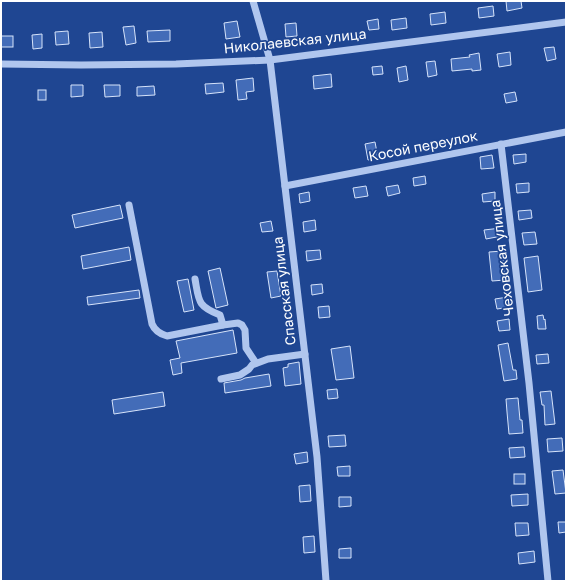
<svg xmlns="http://www.w3.org/2000/svg" width="567" height="582" font-family="'Golos Text',sans-serif">
<style>
.building{fill:#436cb8;stroke:#d6e3fa}
.lines{fill:none;stroke-linecap:round;stroke-linejoin:round}
.minor{stroke:#b0c6ee;stroke-width:7}
.labels{text-anchor:middle;stroke-width:3.5;stroke-linejoin:round;paint-order:stroke}
.street-label{font-size:14px;fill:#fff;stroke:#1f4692}
</style>
<rect width="100%" height="100%" fill="#1f4692"/>
<g class="building">
<path d="M506,1H521L522,8L507,11Z"/>
<path d="M493,6L494,16L479,18L478,8Z"/>
<path d="M445,12L446,23L431,25L430,14Z"/>
<path d="M406,18L407,28L392,30L391,20Z"/>
<path d="M378,19L379,29L369,30L367,21Z"/>
<path d="M237,21L240,37L226,39L224,23Z"/>
<path d="M296,23L297,36L286,37L285,24Z"/>
<path d="M134,26L136,43L126,45L123,27Z"/>
<path d="M170,30V41L148,42L147,31Z"/>
<path d="M68,31L69,44L56,45L55,32Z"/>
<path d="M102,32L103,47L90,48L89,33Z"/>
<path d="M42,34V48L33,49L32,35Z"/>
<rect x="1" y="36" width="12" height="11"/>
<path d="M554,47L556,59L547,61L544,48Z"/>
<path d="M510,52L511,65L499,67L497,54Z"/>
<path d="M479,53L481,70L472,71V69L452,71L451,59L470,57L469,55Z"/>
<path d="M435,61L437,75L428,77L426,62Z"/>
<path d="M382,66L383,74L373,75L372,67Z"/>
<path d="M406,66L408,80L399,82L397,68Z"/>
<path d="M331,74L332,87L314,89L313,76Z"/>
<path d="M253,78L254,91L246,92L247,99L238,100L236,80Z"/>
<path d="M223,83L224,92L206,94L205,84Z"/>
<path d="M71,85H83V96L71,97Z"/>
<path d="M104,85H120V96L105,97Z"/>
<path d="M154,86L155,95L137,96V87Z"/>
<rect x="38" y="90" width="8" height="10"/>
<path d="M515,92L517,101L506,103L504,94Z"/>
<path d="M375,142L378,158L368,160L365,144Z"/>
<path d="M526,154V162L514,164L513,155Z"/>
<path d="M492,155L494,168L481,169L480,157Z"/>
<path d="M425,176L426,184L414,186L413,178Z"/>
<path d="M529,183V192L517,193L516,184Z"/>
<path d="M398,185L400,193L388,196L386,187Z"/>
<path d="M366,186L368,196L355,198L353,188Z"/>
<path d="M309,192L310,201L300,203L299,194Z"/>
<path d="M495,192V201L483,202L482,194Z"/>
<path d="M120,205L123,218L75,228L72,215Z"/>
<path d="M531,210L532,218L519,220L518,211Z"/>
<path d="M315,220L316,230L304,232L303,222Z"/>
<path d="M271,221L273,231L262,232L260,223Z"/>
<path d="M501,228L502,236L486,239L484,230Z"/>
<path d="M535,232L537,244L524,245L522,233Z"/>
<path d="M129,247L131,260L83,269L81,256Z"/>
<path d="M320,250L321,259L307,261L306,251Z"/>
<path d="M503,251V259L505,280L492,281L489,252Z"/>
<path d="M538,256L542,290L528,292L524,258Z"/>
<path d="M220,268L228,305L216,308L208,271Z"/>
<path d="M277,271L281,296L271,298L267,272Z"/>
<path d="M188,279L194,310L184,312L177,281Z"/>
<path d="M322,284L323,293L312,295L311,285Z"/>
<path d="M139,290L140,298L88,305L87,297Z"/>
<path d="M508,297L510,307L497,309L495,299Z"/>
<path d="M329,306L330,317L319,318L318,307Z"/>
<path d="M543,315L544,320L545,319L546,329H538L537,316Z"/>
<path d="M509,319L510,330L499,331L497,321Z"/>
<path d="M233,330L237,353L181,363L182,373L173,375L170,360L180,358L176,341Z"/>
<path d="M508,343L513,370H516L517,379L504,381L498,345Z"/>
<path d="M350,346L354,378L336,380L331,349Z"/>
<path d="M548,354L549,363L537,364L536,355Z"/>
<path d="M299,362L301,384L285,386L283,368L288,367V364Z"/>
<path d="M269,374L271,386L225,393L224,383L241,380L245,378Z"/>
<path d="M337,389L338,398L328,399L327,390Z"/>
<path d="M551,391L555,424L545,425L544,405H542L540,392Z"/>
<path d="M163,392L165,406L114,414L112,400Z"/>
<path d="M518,398L520,420H522L523,433L509,434L507,412L506,399Z"/>
<path d="M345,435L346,446L329,447L328,436Z"/>
<path d="M562,438L563,451L548,452L547,439Z"/>
<path d="M524,447L525,457L510,458L509,448Z"/>
<path d="M307,452L308,462L296,464L294,454Z"/>
<path d="M350,466V476H338L337,467Z"/>
<path d="M563,470L566,493L555,494L552,471Z"/>
<rect x="514" y="474" width="11" height="10"/>
<path d="M310,485L311,501L300,502L299,486Z"/>
<path d="M528,494V505L512,506L511,495Z"/>
<path d="M339,497H351V506L339,507Z"/>
<path d="M558,522H566V532L559,533Z"/>
<path d="M515,523H528L529,535L516,536Z"/>
<path d="M314,536L315,552L304,553L303,537Z"/>
<path d="M351,548V558H339V549Z"/>
<path d="M534,551L535,562L519,564L518,553Z"/>
</g>
<g class="lines">
<g class="minor">
<path d="M253,1L270,60L317,457L326,581"/>
<path d="M1,64L81,65L176,64L270,60L566,22"/>
<path d="M501,144L529,383L548,581"/>
<path d="M285,186L566,132"/>
<path d="M129,205L152,324C155,331 160,334 167,336L223,325L238,323L242,325L245,330L246,348L256,363"/>
<path d="M195,279C199,301 197,306 220,315L223,325"/>
<path d="M221,379L240,375L249,369L252,365L268,359L305,354"/>
</g>
</g>
<g class="labels">
<g class="street-label">
<text transform="translate(295 41) rotate(-6)" y="5">Николаевская улица</text>
<text transform="translate(423 146) rotate(-11)" y="5">Косой переулок</text>
<text transform="translate(502 258) rotate(-97)" y="5">Чеховская улица</text>
<text transform="translate(284 291) rotate(-97)" y="5">Спасская улица</text>
</g>
</g>
<rect width="567" height="582" fill="none" stroke="#ffffff" stroke-width="4"/>
</svg>
